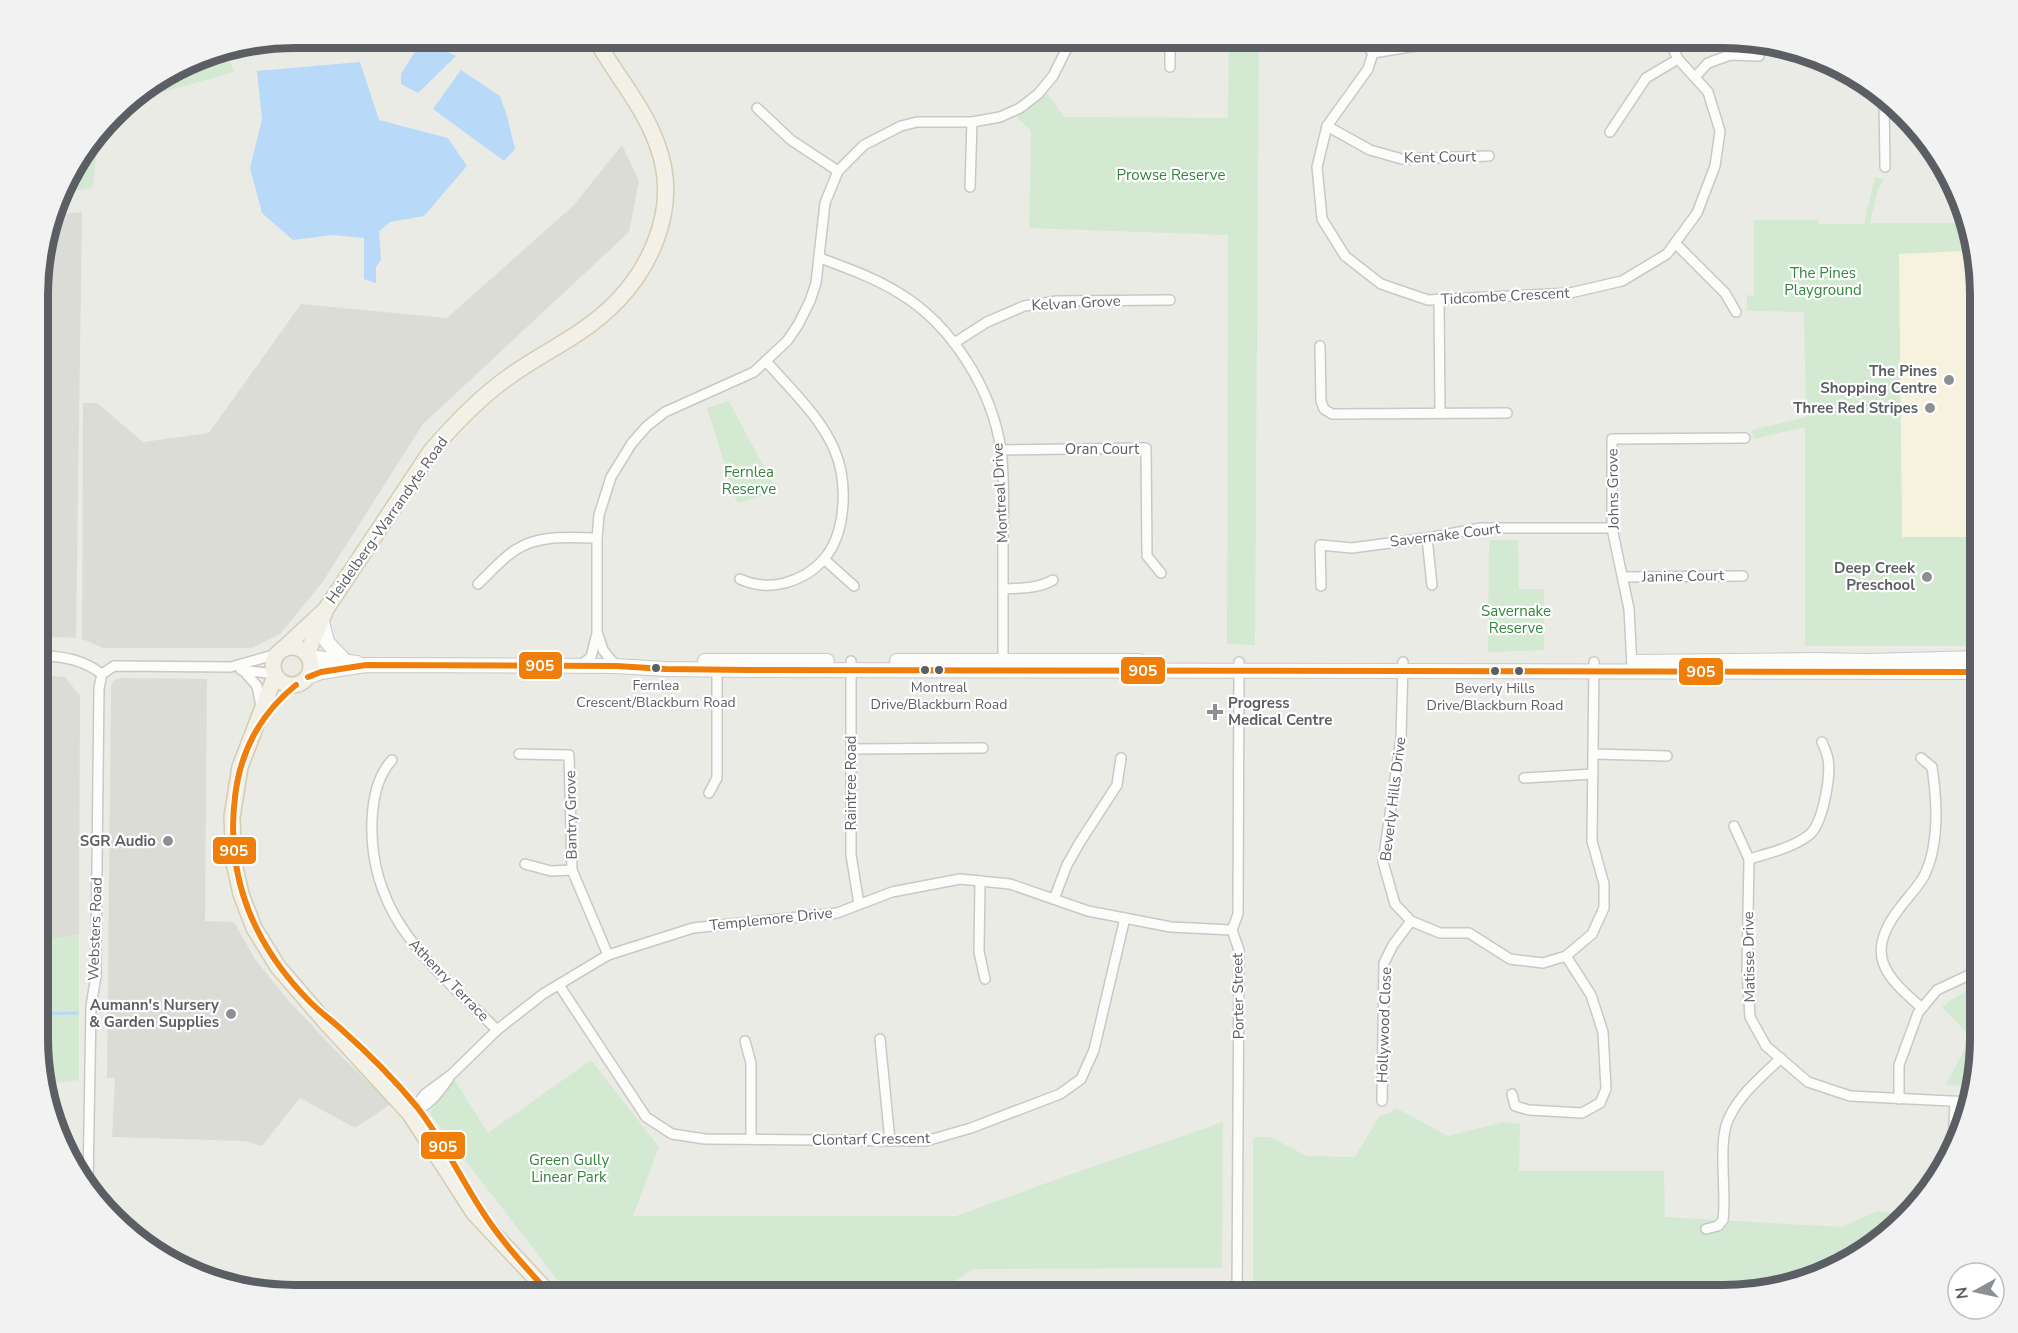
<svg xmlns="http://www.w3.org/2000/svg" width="2018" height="1333" font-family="'Nunito Sans',sans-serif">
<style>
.commercial{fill:#f6f2de}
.industrial{fill:#dcdcd7}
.green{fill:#d3e9d2}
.water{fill:#b8d9f8}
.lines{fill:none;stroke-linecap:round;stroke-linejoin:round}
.stream{stroke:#b8d9f8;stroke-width:3}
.street-casing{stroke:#c8c8c6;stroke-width:12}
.secondary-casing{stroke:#c8c9c8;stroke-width:16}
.primary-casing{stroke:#d4cdb3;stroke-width:18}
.street{stroke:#fcfcfb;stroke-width:9}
.secondary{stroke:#fcfcfb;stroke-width:14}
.primary{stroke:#f3f1e7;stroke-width:15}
.bus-1-casing{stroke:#fff;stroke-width:10}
.bus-1{stroke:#ef7e0a;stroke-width:6}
.poi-dot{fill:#8d9092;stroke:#fff;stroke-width:2}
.bus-dot{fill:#5b5f64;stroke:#fff;stroke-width:2}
.labels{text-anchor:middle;stroke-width:4.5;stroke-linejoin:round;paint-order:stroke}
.bus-label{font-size:14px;fill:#5b5f64;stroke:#fff}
.street-label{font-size:15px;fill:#5b5f64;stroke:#fff}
.park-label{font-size:15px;fill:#32853b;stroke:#fff}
.poi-label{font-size:15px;font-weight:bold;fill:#5b5f64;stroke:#fff;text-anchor:end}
.rim{fill:none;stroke:#5b5f64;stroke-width:8}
.line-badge{stroke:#fff;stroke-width:2}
.badge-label{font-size:16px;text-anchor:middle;font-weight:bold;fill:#fff}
</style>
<rect width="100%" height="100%" fill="#ebebe6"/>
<path class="commercial" d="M1962,246H1970L1980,279V537H1902L1899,253L1962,251Z"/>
<g class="industrial">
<path d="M622,145L639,181L629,232L423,424L322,583L280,634L252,648H103L82,639L83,403H97L143,442L209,433L301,304L447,318L574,205Z"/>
<path d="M82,212L76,638L40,636V262L54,215Z"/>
<path d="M40,675L65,677L80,696L79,935L40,940Z"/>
<path d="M121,678L207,679L205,921L234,922L255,959L287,999L334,1049L391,1104L355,1128L300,1098L262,1146L245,1141L112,1137L115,1078H107L111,686L114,680Z"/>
</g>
<g class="green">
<path d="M1229,38H1259L1255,645L1227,644L1228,235L1029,228L1031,131L1017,117L1047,93L1064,117L1228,118Z"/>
<path d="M226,51L234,72L124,103L197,57Z"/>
<path d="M98,137L93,187L60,194L64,181Z"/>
<path d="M1875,177L1884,179L1878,189L1870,223H1963L1970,246H1963L1962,251L1899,254L1902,537H1980V646H1805V427L1754,439L1751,430L1806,417L1804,312L1747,311V295L1754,296V220H1818L1819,224H1864Z"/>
<path d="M729,401L777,492L737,503L707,408Z"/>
<path d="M1489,540H1518L1519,589H1544V650L1488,652Z"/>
<path d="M79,935V1080L44,1085L40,1071V940Z"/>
<path d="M1980,987V1054L1974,1086L1946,1085L1971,1037L1942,1007C1954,998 1966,989 1980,987Z"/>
<path d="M591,1060L659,1147L633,1216H956L1063,1177L1223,1122L1222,1268L973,1269L935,1295H569L429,1113L454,1079L488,1133Z"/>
<path d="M1396,1108L1448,1136L1504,1122L1520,1124L1519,1171H1664L1665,1217L1842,1227L1877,1211L1901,1214L1851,1261L1739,1295H1359L1343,1292L1327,1295L1253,1294V1137H1270L1307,1156L1355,1157L1380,1115L1388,1114Z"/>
</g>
<g class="water">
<path d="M423,39L456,56L418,93L401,84V74Z"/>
<path d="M360,62L379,120L448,138L467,166L424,216L390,222L379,231L381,260L376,267V283L364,279V238L332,235L293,240L262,213L250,168L262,119L257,71Z"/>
<path d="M461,70L500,96L507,116L515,149L504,161L433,109Z"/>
</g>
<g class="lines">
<g class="stream">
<path d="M187,63L210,58L215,53"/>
<path d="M40,1014L77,1013"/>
</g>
<g class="street-casing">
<g id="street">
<path d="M1170,38V67"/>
<path d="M1360,38L1373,53"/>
<path d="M1373,53L1368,69L1327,126L1317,167L1322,219L1345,256L1381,284L1428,300L1570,293L1622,281L1667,254L1697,213L1715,166L1720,131L1708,92L1678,59L1668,38"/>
<path d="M1373,53L1464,38"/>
<path d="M1695,77L1708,63L1730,55L1759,56"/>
<path d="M1884,100L1885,167"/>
<path d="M757,108L791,140L838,171"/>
<path d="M1327,126L1370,150L1402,159L1489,156"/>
<path d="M1610,132L1646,78L1678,59"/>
<path d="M970,187L972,122"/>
<path d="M1675,243L1725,293L1736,312"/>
<path d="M820,258C847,268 875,278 899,293C952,325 992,389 1001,450C1005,480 1003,511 1003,541C1003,582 1003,624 1003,665"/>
<path d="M1439,299L1440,413"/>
<path d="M954,343L987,322L1024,306L1057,301L1170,300"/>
<path d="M1320,346L1321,401L1324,409L1332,414L1507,413"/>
<path d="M1001,450L1146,448L1147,556L1161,573"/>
<path d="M1427,538L1432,585"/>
<path d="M824,559L854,586"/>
<path d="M1623,577L1743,576"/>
<path d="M740,579C755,586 769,587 785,583C799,579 814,571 824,559C847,532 848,480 834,449C820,416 790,389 766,361"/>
<path d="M478,584C490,573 503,557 517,549C541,534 571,538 597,538"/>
<path d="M1321,586L1320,545L1352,548L1427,538L1481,528H1612"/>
<path d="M1003,589C1021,588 1037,589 1053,580"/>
<path d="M598,635L603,650L616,666"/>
<path d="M40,655C64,657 82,659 102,674"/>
<path d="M851,661V855L859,904"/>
<path d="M1403,662L1401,738L1383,862L1395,904L1411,921L1440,933H1469L1510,959L1543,963L1566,956L1592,934L1604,908V884L1592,841L1594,662"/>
<path d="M580,666L591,657L597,633V538L599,515L611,477L632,443L647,426L665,412L754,372L787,341L798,325L810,301L816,283L825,203L838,171L864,145L901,126L917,122H972L1000,117L1020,108L1038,94L1053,76L1067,48L1068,38"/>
<path d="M1632,667L1629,609L1612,528V439L1745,438"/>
<path d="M241,670L275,674"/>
<path d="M244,671L257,686L261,706"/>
<path d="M102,674L114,666L231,667L277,654"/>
<path d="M851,749L983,748"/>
<path d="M519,754L569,755L572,870L608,955"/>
<path d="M1594,754L1667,756"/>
<path d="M1921,758L1932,767C1937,800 1940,844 1924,876C1918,887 1907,898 1899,909C1864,955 1885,976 1922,1008"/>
<path d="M392,760C377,776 373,798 372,820C368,918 434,967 497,1030"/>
<path d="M1524,778L1593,774"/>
<path d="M709,793L717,778V670"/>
<path d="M1734,826L1749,859L1747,970L1750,1017L1766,1046L1808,1082L1850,1096L1971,1102"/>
<path d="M1749,859C1769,853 1792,848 1809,835C1823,824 1831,776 1828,759C1827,753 1824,747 1822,742"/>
<path d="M525,864L551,871L572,870"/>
<path d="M980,881L979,952L985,979"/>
<path d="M1054,899L1067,865L1080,842L1117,785L1121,758"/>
<path d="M559,985L646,1117L672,1134L705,1139L926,1141L971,1128L1060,1094L1081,1079L1094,1050L1125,918"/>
<path d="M880,1039L890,1141"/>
<path d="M745,1041L751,1063V1139"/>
<path d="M1512,1094L1515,1106L1529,1110L1582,1113L1600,1103L1606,1089L1603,1032L1591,995L1566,956"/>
<path d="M1899,1099V1065L1918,1013L1937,990L1969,975L1980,973"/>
<path d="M1382,1101L1384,963L1393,945L1411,921"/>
<path d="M410,1114L425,1094L452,1074L497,1030L543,994L608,955L693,928L837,913L892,892L960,879L1010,884L1088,911L1171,927L1232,930"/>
<path d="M410,1114C428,1107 438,1094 449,1078"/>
<path d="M1953,1149L1955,1102"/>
<path d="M88,1184L91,1007L96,975V954L99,688L102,674"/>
<path d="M1706,1229L1718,1226L1723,1220C1727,1193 1717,1140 1729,1118C1740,1094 1762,1076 1781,1058"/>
<path d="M1237,1295L1239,950L1232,930L1238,914L1239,662"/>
</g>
</g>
<g class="secondary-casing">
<g id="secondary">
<path d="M322,622L327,642L344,660"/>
<path d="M309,657L357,663"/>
<path d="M705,661H827"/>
<path d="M897,661H1139"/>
<path d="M1635,662L1815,660L1868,661L1980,658"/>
<path d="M308,677L321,672L366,665L616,666L665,669L749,670L1980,672"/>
</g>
</g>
<g class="primary-casing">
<g id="primary">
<circle cx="292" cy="666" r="19"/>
<path d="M282,650L326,609L431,451C455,423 480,397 510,376C536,357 566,343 591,324C646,283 683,212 657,144C643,105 614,73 595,38"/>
<path d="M307,654L325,612"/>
<path d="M275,676L240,767L232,817L234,863L241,894L254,928L278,967L329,1026L410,1114L474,1213L551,1295"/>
</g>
</g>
<use href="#street" class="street"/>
<use href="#secondary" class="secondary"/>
<use href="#primary" class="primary"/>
<g class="bus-1-casing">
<g id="bus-1">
<path d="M308,677L321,672L366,665L616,666L665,669L749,670L1980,672"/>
<path d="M296,685C260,714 240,752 235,797C225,878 254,945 310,1002C320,1012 331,1020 341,1029C368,1053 394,1079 417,1107C442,1139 460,1177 482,1211C502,1242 526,1268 551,1295"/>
</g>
</g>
<use href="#bus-1" class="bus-1"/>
</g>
<g class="poi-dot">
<circle cx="1949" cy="380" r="6"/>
<circle cx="1930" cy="408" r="6"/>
<circle cx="1927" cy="577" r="6"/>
<path d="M1212 703h6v6h6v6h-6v6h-6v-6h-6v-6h6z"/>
<circle cx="168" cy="841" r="6"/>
<circle cx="231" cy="1014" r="6"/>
</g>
<g class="bus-dot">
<circle cx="656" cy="668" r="5"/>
<circle cx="925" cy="670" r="5"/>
<circle cx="939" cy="670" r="5"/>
<circle cx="1495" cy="671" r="5"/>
<circle cx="1519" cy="671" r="5"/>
</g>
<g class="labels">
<g class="bus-label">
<text x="656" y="690">Fernlea<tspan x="656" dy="17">Crescent/Blackburn Road</tspan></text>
<text x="939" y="692">Montreal<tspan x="939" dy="17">Drive/Blackburn Road</tspan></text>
<text x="1495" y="693">Beverly Hills<tspan x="1495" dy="17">Drive/Blackburn Road</tspan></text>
</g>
<g class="street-label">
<text transform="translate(1440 157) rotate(-1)" y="5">Kent Court</text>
<text transform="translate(1505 296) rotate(-3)" y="5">Tidcombe Crescent</text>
<text transform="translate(1076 303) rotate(-3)" y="5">Kelvan Grove</text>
<text x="1102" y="454">Oran Court</text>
<text transform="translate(1613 489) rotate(-91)" y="5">Johns Grove</text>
<text transform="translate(1000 493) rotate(-93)" y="5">Montreal Drive</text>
<text transform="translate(387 520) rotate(-55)" y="5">Heidelberg-Warrandyte Road</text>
<text transform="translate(1445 535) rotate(-7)" y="5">Savernake Court</text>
<text transform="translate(1683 576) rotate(-1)" y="5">Janine Court</text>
<text transform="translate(851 783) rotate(-90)" y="5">Raintree Road</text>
<text transform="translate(1393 799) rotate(-83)" y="5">Beverly Hills Drive</text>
<text transform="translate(571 815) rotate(-91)" y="5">Bantry Grove</text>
<text transform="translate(771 919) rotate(-6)" y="5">Templemore Drive</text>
<text transform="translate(95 929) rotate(-88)" y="5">Websters Road</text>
<text transform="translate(1749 957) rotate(-91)" y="5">Matisse Drive</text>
<text transform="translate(449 980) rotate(46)" y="5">Athenry Terrace</text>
<text transform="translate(1238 996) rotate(-91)" y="5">Porter Street</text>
<text transform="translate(1384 1025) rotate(-88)" y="5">Hollywood Close</text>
<text transform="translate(871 1139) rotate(-1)" y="5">Clontarf Crescent</text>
</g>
<g class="park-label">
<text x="1171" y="180">Prowse Reserve</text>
<text x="1823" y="278">The Pines<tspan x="1823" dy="17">Playground</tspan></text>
<text x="749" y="477">Fernlea<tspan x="749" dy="17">Reserve</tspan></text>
<text x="1516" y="616">Savernake<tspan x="1516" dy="17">Reserve</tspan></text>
<text x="569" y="1165">Green Gully<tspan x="569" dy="17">Linear Park</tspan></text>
</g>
<g class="poi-label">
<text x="1937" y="376">The Pines<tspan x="1937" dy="17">Shopping Centre</tspan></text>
<text x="1918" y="413">Three Red Stripes</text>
<text x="1915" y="573">Deep Creek<tspan x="1915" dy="17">Preschool</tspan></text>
<text x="1228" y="708" text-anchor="start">Progress<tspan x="1228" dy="17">Medical Centre</tspan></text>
<text x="156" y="846">SGR Audio</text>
<text x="219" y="1010">Aumann's Nursery<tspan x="219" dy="17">&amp; Garden Supplies</tspan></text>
</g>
</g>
<path d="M0 0H2018V1333H0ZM295 48H1723A247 247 0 0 1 1970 295V1038A247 247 0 0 1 1723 1285H295A247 247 0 0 1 48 1038V295A247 247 0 0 1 295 48Z" fill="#f2f2f3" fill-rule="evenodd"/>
<path class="rim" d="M295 48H1723A247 247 0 0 1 1970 295V1038A247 247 0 0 1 1723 1285H295A247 247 0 0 1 48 1038V295A247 247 0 0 1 295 48Z"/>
<g class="line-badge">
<rect x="518" y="651" width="45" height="29" rx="6" fill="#ef7e0a"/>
<rect x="1120" y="656" width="46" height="29" rx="6" fill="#ef7e0a"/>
<rect x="1678" y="657" width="46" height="29" rx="6" fill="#ef7e0a"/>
<rect x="212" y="836" width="45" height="29" rx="6" fill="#ef7e0a"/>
<rect x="420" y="1131" width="46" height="29" rx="6" fill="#ef7e0a"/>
</g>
<g class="badge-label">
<text x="540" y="671">905</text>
<text x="1143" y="676">905</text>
<text x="1701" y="677">905</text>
<text x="234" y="856">905</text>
<text x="443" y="1152">905</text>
</g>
<g transform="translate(1976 1291) rotate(262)"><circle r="28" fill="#ffffff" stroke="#bdbfc1" stroke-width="1.5"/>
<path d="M0-4.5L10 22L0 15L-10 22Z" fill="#8d9092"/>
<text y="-9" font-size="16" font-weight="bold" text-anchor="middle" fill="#5b5f64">N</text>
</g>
</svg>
